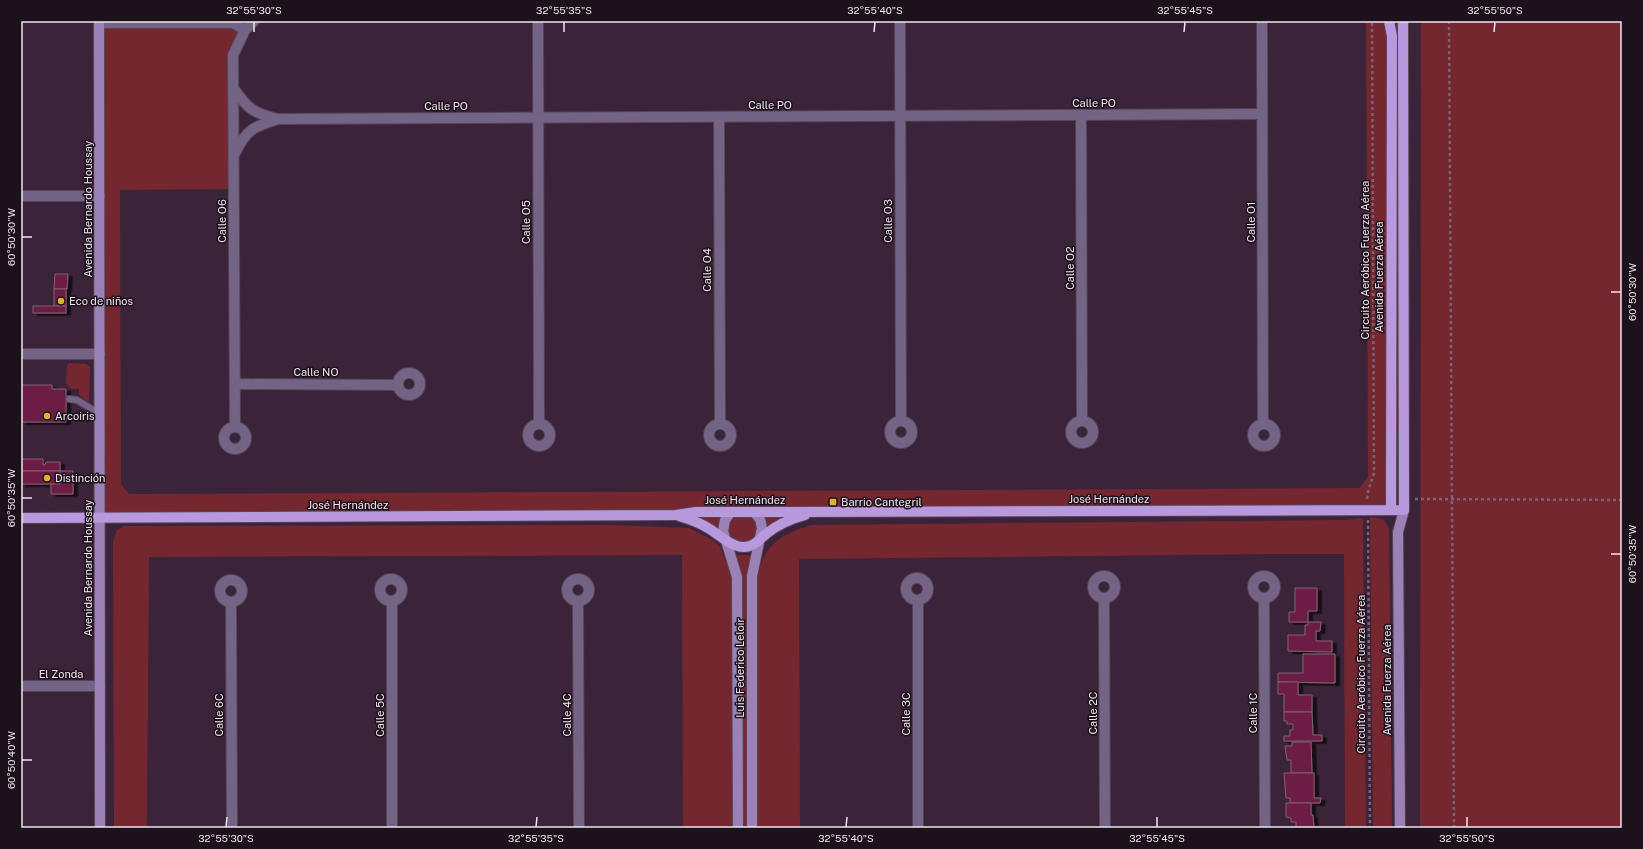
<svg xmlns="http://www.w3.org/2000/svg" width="1643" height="849" font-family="'Public Sans',sans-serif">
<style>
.green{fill:#75272f}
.building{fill:#6d1b45;stroke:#83616e;filter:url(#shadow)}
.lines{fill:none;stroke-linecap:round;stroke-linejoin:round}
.lane-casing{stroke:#584356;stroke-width:8}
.street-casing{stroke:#584356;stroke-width:12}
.secondary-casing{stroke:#584356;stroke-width:12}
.primary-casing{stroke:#584356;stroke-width:12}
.path{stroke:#786476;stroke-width:2.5;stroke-dasharray:3 3;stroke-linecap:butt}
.lane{stroke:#736486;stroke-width:6}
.street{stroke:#736486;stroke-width:10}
.secondary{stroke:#9a82b7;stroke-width:10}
.primary{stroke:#b999de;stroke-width:10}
.ticks{fill:none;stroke:#f2e3f0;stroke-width:1.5}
.poi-dot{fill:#dab333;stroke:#1c121b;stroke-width:1.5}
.labels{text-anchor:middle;stroke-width:3;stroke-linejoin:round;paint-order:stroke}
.street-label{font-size:11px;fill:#f2e3f0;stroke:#1c121b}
.poi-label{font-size:11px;fill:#f2e3f0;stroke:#1c121b;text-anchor:start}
.neatline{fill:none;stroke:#f2e3f0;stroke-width:1.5}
.ticks-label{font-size:10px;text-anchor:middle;fill:#f2e3f0}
</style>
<defs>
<filter id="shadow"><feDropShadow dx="4.5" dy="2.5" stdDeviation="0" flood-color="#0009"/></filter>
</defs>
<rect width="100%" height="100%" fill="#3b2439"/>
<g class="green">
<path d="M99,21H254L233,55L234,189L120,190L121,484L129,494L1359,488L1368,477L1366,21H1403L1404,510L815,513L797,517L748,546L676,515L101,518Z"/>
<path d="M1421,21H1622V828H1420Z"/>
<path d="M69,363L86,364L90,367L89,402L79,395V389H71L66,383L67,366Z"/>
<path d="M1370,517L1383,519L1389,528L1392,828H1373Z"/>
<path d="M1363,518L1366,828H1345L1344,554H1272L799,559L800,828H756L755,586C763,547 774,537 811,525L1345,520Z"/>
<path d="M610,525L689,528L713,540L720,547L732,577V828H683L682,555L149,557L147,828H114L113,558V541L117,530L124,526Z"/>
<path d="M734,555H751L748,577L747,828H742Z"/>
</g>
<g class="building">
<path d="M55,274H68L67,289H54Z"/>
<rect x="54" y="289" width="12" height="17"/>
<rect x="33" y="306" width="33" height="7"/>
<path d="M21,385H52V389H66V422H21Z"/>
<path d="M21,459H43V465H45L46,462H60V471H21Z"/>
<rect x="21" y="471" width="39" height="13"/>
<path d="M60,471H73V494H51V484H60Z"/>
<path d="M1295,588H1317V611H1308V622H1289V612H1295Z"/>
<path d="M1308,622H1321L1320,631H1316V641H1332V652L1288,651V635H1305V625H1308Z"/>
<path d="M1303,654H1335V683L1278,682V673H1303Z"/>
<path d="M1278,682H1298V695H1312V712H1284V694H1278Z"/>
<path d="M1284,712H1312L1313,735H1322V741H1284V736H1290V730H1293V724H1287V721H1284Z"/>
<path d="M1292,742H1311L1312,773H1291V760H1287L1285,746H1292Z"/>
<path d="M1284,773H1314V798H1321L1320,803H1290V798H1286Z"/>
<path d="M1286,803H1311V815H1313L1314,828H1296V822H1291V818L1286,817Z"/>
</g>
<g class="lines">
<g class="lane-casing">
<path id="lane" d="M69,399L77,400L100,414"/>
</g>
<g class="street-casing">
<g id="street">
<path d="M538,21L539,423"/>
<path d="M900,21L901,421"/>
<path d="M1262,21L1263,423"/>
<path d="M99,23H233L245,30"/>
<path d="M234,89C248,109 253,113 278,119L1262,114"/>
<path d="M1081,115L1082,421"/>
<path d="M719,117L720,423"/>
<path d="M235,153C247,129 253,127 278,119"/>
<path d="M21,196H100"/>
<path d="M21,354H100"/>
<circle cx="409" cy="384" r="11"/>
<path d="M235,384L397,385"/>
<circle cx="1082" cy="432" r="11"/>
<circle cx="901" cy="432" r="11"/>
<circle cx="720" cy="435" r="11"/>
<circle cx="1264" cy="435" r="11"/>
<circle cx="539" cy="435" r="11"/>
<circle cx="235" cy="438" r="11"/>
<path d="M235,427L233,55L245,30L254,21"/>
<circle cx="1264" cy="587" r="11"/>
<circle cx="1104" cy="587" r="11"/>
<circle cx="917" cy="589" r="11"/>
<circle cx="578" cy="590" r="11"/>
<circle cx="391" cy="590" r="11"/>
<circle cx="231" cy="591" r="11"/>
<path d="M1264,598L1265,828"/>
<path d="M1104,599L1105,828"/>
<path d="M918,600V828"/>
<path d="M392,601V828"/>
<path d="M578,601L579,828"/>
<path d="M231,603L232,828"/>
<path d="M21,686H100"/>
</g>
</g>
<g class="secondary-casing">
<g id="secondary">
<path d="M99,21L100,828"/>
<path d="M730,513L725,520L723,531L737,577L738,828"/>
<path d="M752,828V576L762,528L760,519L754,512"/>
<path d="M1400,828L1398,532L1404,510"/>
</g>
</g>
<g class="primary-casing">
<g id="primary">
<path d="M1389,21L1392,36L1391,510"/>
<path d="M679,516C689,519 699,522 708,528C722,536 737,554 754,544C759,541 762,537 766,534C778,524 790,519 805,515"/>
<path d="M21,518L676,515L696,512H786L1404,510L1403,21"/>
</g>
</g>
<g class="path">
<path d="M1449,21L1454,828"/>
<path d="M1367,499C1368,488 1371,484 1374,473L1372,21"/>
<path d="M1415,499L1622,500"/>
<path d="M1368,520L1370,828"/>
</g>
<use href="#lane" class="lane"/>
<use href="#street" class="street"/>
<use href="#secondary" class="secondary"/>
<use href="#primary" class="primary"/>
</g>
<path class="ticks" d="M254,32V22M564,32V22M874,32L875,22M1184,32L1185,22M1494,32L1495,22M22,237H32M1611,292H1621M22,498H32M1611,554H1621M22,760H32M226,827L227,817M536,827L537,817M846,827L847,817M1157,827V817M1467,827V817"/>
<g class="poi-dot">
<circle cx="61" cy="301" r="4"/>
<circle cx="47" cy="416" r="4"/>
<circle cx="47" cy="478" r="4"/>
<rect x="829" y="498" width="8" height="8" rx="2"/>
</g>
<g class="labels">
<g class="street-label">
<text x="1094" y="107">Calle PO</text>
<text x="770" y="109">Calle PO</text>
<text x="446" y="110">Calle PO</text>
<text transform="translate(88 209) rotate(-90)" y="4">Avenida Bernardo Houssay</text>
<text transform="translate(222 221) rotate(-90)" y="4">Calle O6</text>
<text transform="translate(888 221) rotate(-90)" y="4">Calle O3</text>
<text transform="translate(526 222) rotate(-90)" y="4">Calle O5</text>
<text transform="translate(1251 222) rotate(-90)" y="4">Calle O1</text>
<text transform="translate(1365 260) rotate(-90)" y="4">Circuito Aeróbico Fuerza Aérea</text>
<text transform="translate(1070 268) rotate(-90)" y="4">Calle O2</text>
<text transform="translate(707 270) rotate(-90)" y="4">Calle O4</text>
<text transform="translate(1379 277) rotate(-90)" y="4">Avenida Fuerza Aérea</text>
<text x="316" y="376">Calle NO</text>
<text x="1109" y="503">José Hernández</text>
<text x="745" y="504">José Hernández</text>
<text x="348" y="509">José Hernández</text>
<text transform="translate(88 568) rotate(-90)" y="4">Avenida Bernardo Houssay</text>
<text transform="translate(740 668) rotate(-90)" y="4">Luis Federico Leloir</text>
<text x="61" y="678">El Zonda</text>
<text transform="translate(1361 674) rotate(-90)" y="4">Circuito Aeróbico Fuerza Aérea</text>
<text transform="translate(1387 680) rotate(-90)" y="4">Avenida Fuerza Aérea</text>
<text transform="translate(1093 713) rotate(-90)" y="4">Calle 2C</text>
<text transform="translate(1253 713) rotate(-90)" y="4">Calle 1C</text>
<text transform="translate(906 714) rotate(-90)" y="4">Calle 3C</text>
<text transform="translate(219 715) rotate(-90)" y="4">Calle 6C</text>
<text transform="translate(380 715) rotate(-90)" y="4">Calle 5C</text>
<text transform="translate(567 715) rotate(-90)" y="4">Calle 4C</text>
</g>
<g class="poi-label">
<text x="69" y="305">Eco de niños</text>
<text x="55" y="420">Arcoiris</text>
<text x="55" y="482">Distinción</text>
<text x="841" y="506">Barrio Cantegril</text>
</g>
</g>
<rect width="1643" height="849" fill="none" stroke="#1c121b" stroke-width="44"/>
<rect x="22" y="22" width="1599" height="805" class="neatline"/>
<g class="ticks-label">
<text x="254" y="14">32°55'30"S</text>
<text x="564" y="14">32°55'35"S</text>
<text x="875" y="14">32°55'40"S</text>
<text x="1185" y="14">32°55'45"S</text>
<text x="1495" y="14">32°55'50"S</text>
<text transform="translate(11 237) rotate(-90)" y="4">60°50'30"W</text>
<text transform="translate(1632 292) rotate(-90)" y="4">60°50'30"W</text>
<text transform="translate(11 498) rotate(-90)" y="4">60°50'35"W</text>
<text transform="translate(1632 554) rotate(-90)" y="4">60°50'35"W</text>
<text transform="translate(11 760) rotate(-90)" y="4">60°50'40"W</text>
<text x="226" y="842">32°55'30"S</text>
<text x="536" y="842">32°55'35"S</text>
<text x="846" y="842">32°55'40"S</text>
<text x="1157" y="842">32°55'45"S</text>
<text x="1467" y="842">32°55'50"S</text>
</g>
</svg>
